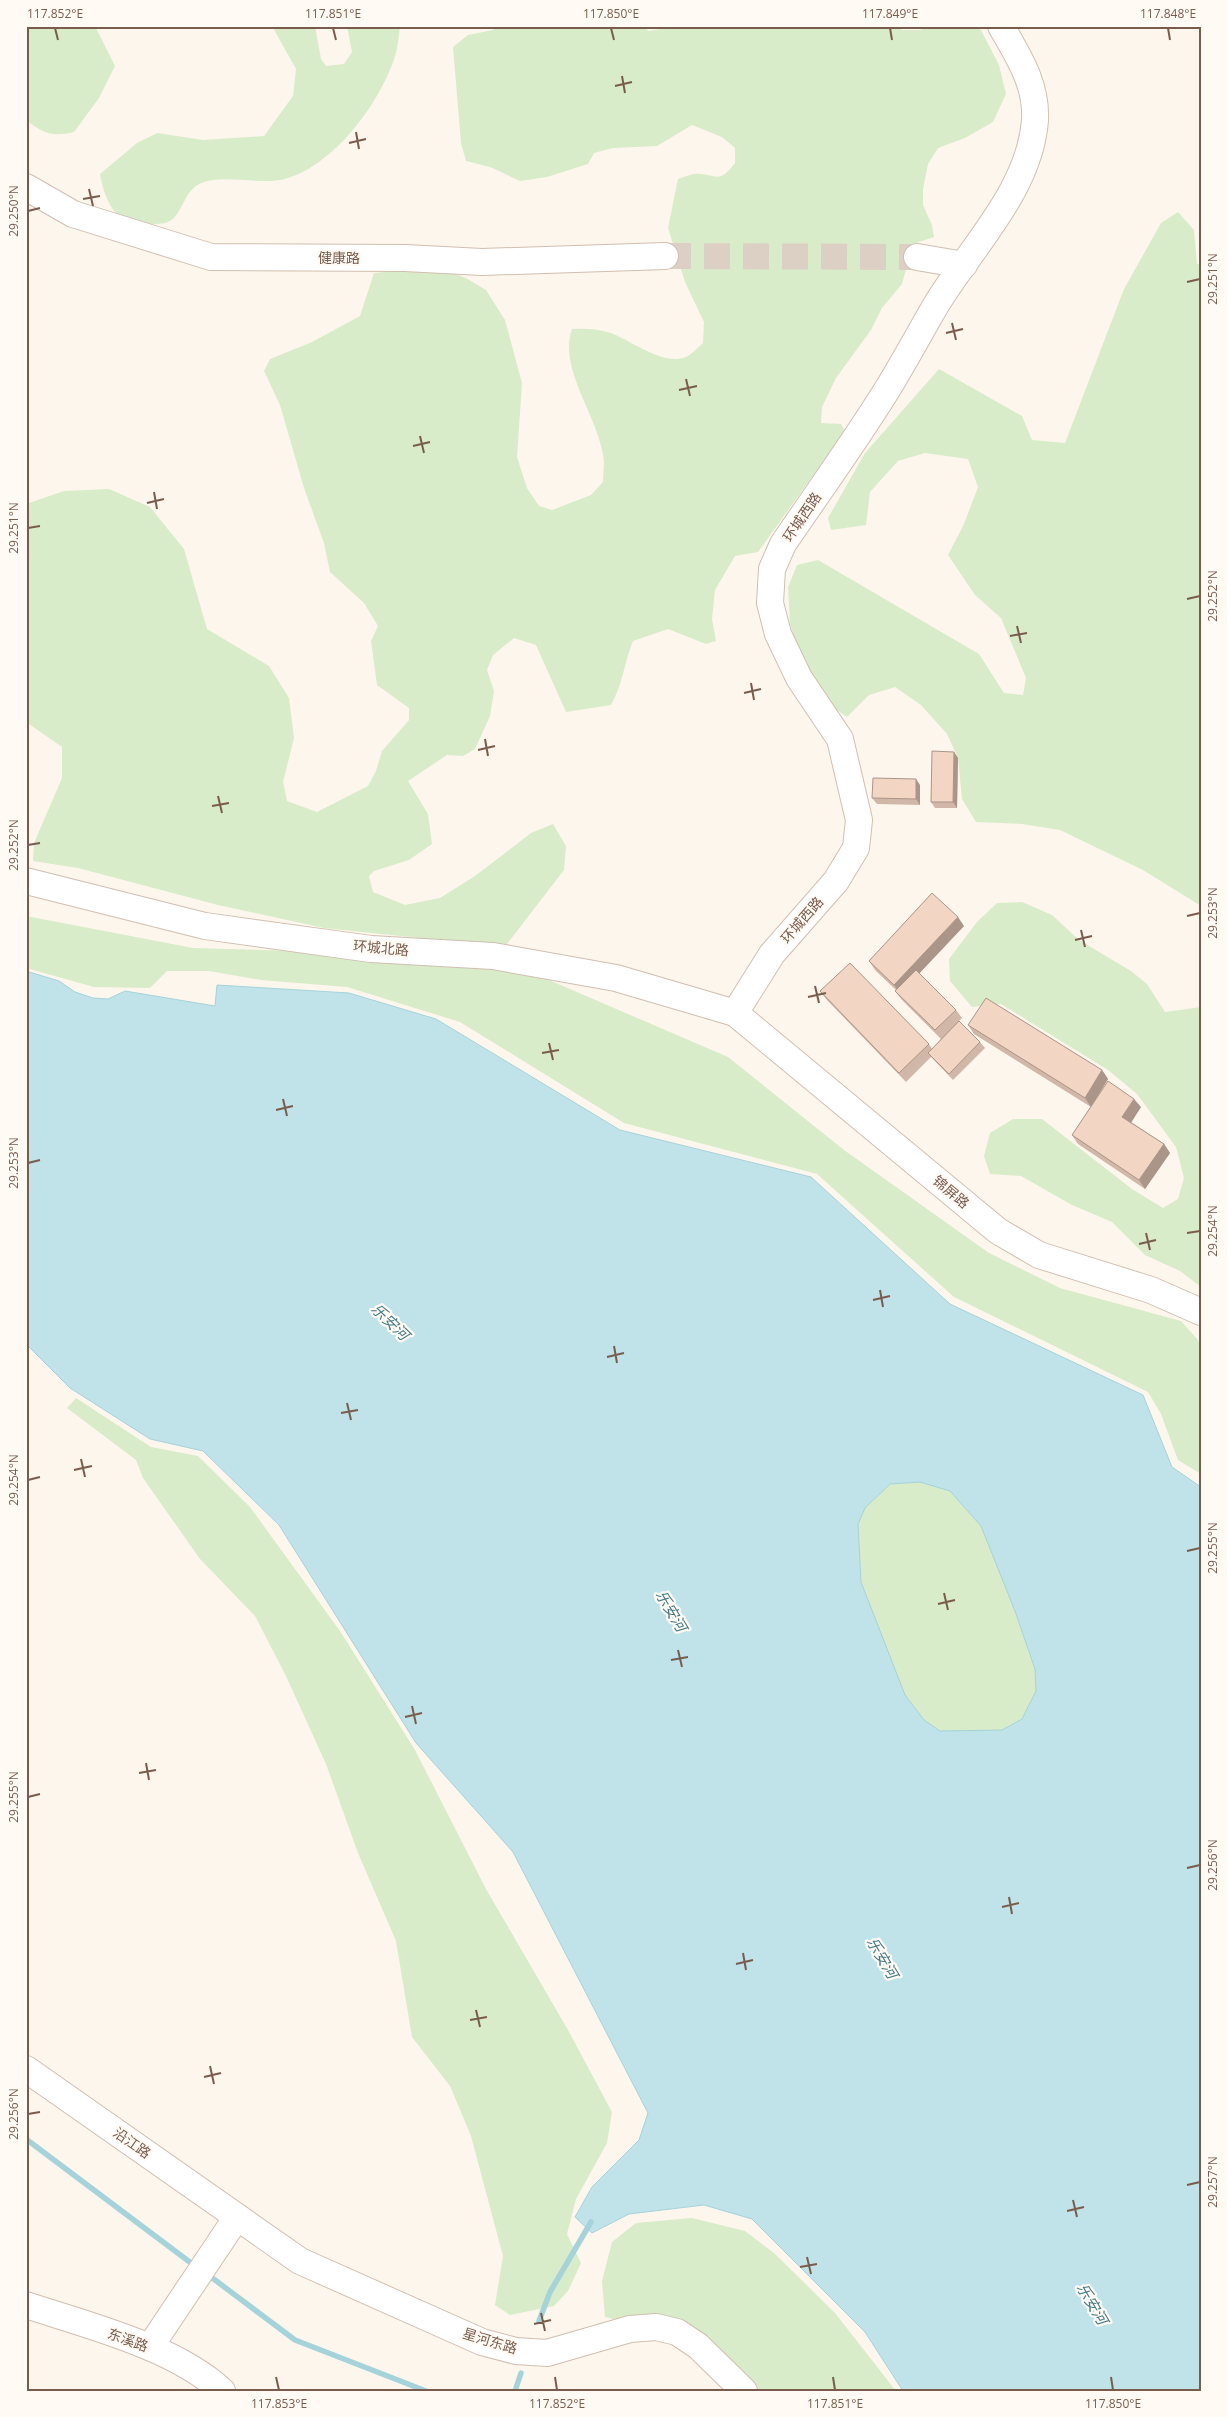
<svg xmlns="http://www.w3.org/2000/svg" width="1227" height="2417" font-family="'Open Sans','Noto Sans SC',sans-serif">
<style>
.green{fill:#d8ecc9}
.water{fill:#bfe3e8;stroke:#a5d3da;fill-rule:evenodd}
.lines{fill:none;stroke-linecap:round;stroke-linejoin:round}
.stream{stroke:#a5d3da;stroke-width:5.5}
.minor-tunnel{stroke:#dcd0c4;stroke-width:26;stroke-dasharray:26 13;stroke-linecap:butt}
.minor-casing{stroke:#d1beb0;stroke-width:28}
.minor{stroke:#fff;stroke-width:26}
.wall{fill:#d1b7a8}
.shaded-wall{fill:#aa9588}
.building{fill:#f3d5c3;stroke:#aa9588}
.ticks{fill:none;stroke:#7a5c4d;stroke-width:2}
.labels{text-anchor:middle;stroke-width:4.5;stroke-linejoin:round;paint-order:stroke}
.street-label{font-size:14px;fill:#7a5c4d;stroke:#fffaf3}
.water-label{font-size:15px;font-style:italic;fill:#437c86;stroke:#fffaf3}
.neatline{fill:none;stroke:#7a5c4d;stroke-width:2}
.ticks-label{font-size:12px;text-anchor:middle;fill:#7a5c4d}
</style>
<rect width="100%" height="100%" fill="#fdf6ec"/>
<g class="green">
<path d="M26,26H95L115,66L99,98L74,132C52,137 44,134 26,120Z"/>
<path d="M272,26H315L321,59L326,66L344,64L352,52L347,26H400C399,35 398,44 396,53C382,101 332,170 280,180C259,184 224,175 204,182C185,188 185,207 173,219C161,229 127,223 116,213C107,204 102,186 100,174L137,143L157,133L203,140L264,136L293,96L296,69Z"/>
<path d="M497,26H641L649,31L675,26H893L902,30H920L928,26H975L981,30L999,65L1006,94L993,122L965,138L938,148L928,164L923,189V205L932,225L934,237L913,244L902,284L882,308L871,330L836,378L822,407L821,423L841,424L845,431L758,552L735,556L715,590L712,619L716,641L706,644L668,629L633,641C624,663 623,684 611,705L566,712L536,645L514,638L493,655L487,670L494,691L490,716L475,749L463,756L447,755L408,781L428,814L432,844L409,860L374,871L369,876L373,892L405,905L440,898L475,876L531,833L553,824L566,846L564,870L507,944L487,945L324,928L218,905L78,868L33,861L34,843L62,778V747L26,722V504L64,491L109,489L150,507L184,549L207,629L269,666L289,698L294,738L283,782L287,801L317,812L368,786L376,771L382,751L409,720V708L377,685L371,641L378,626L364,603L330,572L324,543L304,488L280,405L264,371L270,359L312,342L360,316L374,273L437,267L466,278L486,290L505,320L522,383L517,457L527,488L539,506L552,510L591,495L603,482C603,473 605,463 603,455C597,415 558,368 572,329C586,328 599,329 611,333C632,341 666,368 688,356C693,353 698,347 703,343L704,322L685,282L668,228L678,179C683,177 689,175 694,174C715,172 717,187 735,163V148L722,137L692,125L657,146L613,148L594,153L588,164L547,177L520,181L490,167L466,161L461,143L453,47L468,35L493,30Z"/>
<path d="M1178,212L1194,230L1197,264L1201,265V906L1143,870L1060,830L1022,824L976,822L962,799L958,758L947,734L921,705L895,687L869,695L847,717L825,702L798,648L790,624L788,587L797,565L818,560L979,654L1004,693L1023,695L1026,678L1001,618L975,595L948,555L964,524L978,487L968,459L925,453L898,461L870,492L866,525L831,530L828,518L865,453L939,369L1022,416L1032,440L1065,443L1124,289L1161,223Z"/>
<path d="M1022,902L1052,915L1079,940L1131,971L1147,984L1165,1012L1201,1007V1287L1180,1271L1145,1255L1112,1222L1072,1205L1021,1176L990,1174L984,1156L990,1133L1013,1119H1042L1132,1189L1163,1208L1178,1199L1184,1178L1176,1147L1137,1094L1108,1070L1001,1004L972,1007L950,981L949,959L977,922L997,903Z"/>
<path d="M26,916L193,948L296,951L535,974L728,1057L844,1150L989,1253L1060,1288L1181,1321L1198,1340L1201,1349V1474L1178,1460L1161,1414L1148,1392L954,1297L817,1174L624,1123L460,1022L347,987L261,980L209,971H167L150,988L94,987L26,968Z"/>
<path d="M905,1345L1201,1974L950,1775L846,1595L869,1401Z"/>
<path d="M76,1398L151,1447L198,1456L250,1507L340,1631L415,1750L486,1889L568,2030L612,2112L607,2143L576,2199L567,2234L581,2263L568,2291L554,2306L510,2315L495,2305L503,2256L471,2136L450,2086L412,2037L396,1941L358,1853L326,1764L285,1674L255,1616L200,1559L143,1478L136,1460L67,1408Z"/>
<path d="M692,2218L745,2231L774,2253L835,2313L896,2391H751L699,2340L605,2317L602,2281L612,2242L636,2223Z"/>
</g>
<path class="water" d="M26,971L59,981L75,992L93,998L108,999L125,991L215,1006L217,985L349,993L436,1019L620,1130L811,1177L950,1304L1143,1395L1172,1467L1201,1487V2391H903L865,2332L752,2219L704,2205L629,2214L592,2233L575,2217L592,2187L639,2140L648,2113L513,1852L416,1743L279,1525L203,1451L150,1439L70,1388L26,1344ZM920,1482L950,1491L981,1526L1015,1611L1035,1669L1036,1691L1022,1719L1002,1730L940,1731L924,1720L905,1695L861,1582L858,1524L865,1508L890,1484Z"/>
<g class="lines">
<g class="stream">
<path d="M26,2139L195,2266"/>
<path d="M207,2274L295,2340L426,2391"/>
<path d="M539,2321L550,2292L591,2222"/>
<path d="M515,2391L521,2373"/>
</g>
<path class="minor-tunnel" d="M665,256L917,257"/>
<g class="minor-casing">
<g id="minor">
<path d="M26,187L73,214L211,257L405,258L482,262L665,256"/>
<path d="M917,257L964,265"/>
<path d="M26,881L205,926L371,949L493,956L616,978L735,1013L998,1231L1039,1255L1151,1290L1201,1312"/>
<path d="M735,1013L772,954L836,881L856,848L859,820L840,739L799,678L778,634L770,603L772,569L783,544C817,494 853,444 885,393C903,364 919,334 936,305C971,247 1030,190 1035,120C1037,84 1018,56 1001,26"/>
<path d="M26,2069L300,2261L482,2342L516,2351L547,2353L630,2329L656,2327L677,2332L698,2346L744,2391"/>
<path d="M26,2305C87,2325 175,2347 222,2391"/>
<path d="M150,2347L237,2217"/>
</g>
</g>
<use href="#minor" class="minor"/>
</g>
<g class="wall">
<path d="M954,752L958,758L957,808H935L931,802Z"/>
<path d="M920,785V805L877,804L872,798Z"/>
<path d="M964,926L919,973L956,1010L962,1018L959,1021L980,1042L985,1048L953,1080L931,1057L906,1082L827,1000L820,991L929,1044L932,1049L941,1039L902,1000L895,991L896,990L875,970L869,961Z"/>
<path d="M968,1025L1102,1070L1108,1079L1093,1104L1141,1107L1131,1122L1164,1144L1170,1153L1145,1189L1078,1144L1072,1135L1091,1107L974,1034Z"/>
</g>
<g class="shaded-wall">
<path d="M954,752L958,758L957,808L953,802Z"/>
<path d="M916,779L920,785V805L916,799Z"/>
<path d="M958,917L964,926L900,994L894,985Z"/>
<path d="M1102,1070L1108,1079L1091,1107L1085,1098Z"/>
<path d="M1134,1099L1141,1107L1129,1126L1122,1117Z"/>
<path d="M1164,1144L1170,1153L1145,1189L1139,1180Z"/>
</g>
<g class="building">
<path d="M932,751L954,752L953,802H931Z"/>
<path d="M873,778L916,779V799L872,798Z"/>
<path d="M932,893L958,917L894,985L869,961Z"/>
<path d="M850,963L929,1044L899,1073L820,991Z"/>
<path d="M916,970L956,1010L935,1030L895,991Z"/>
<path d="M986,998L1102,1070L1085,1098L968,1025Z"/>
<path d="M959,1021L980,1042L949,1074L928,1053Z"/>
<path d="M1108,1081L1134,1099L1122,1117L1164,1144L1139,1180L1072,1135Z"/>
</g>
<path class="ticks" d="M55,28L58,40M333,28L336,40M611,28L614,40M890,28L892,40M1168,28L1170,40M622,76L625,93M615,86L632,82M356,132L359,149M349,143L366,139M89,189L93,206M83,199L100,196M28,211L40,208M1187,282L1200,279M952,323L956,340M946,333L963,329M686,379L690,396M679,390L697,386M420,436L424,453M413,446L430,442M154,492L157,509M147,503L164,499M28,528L40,526M1187,599L1200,596M1017,626L1021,643M1010,636L1027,633M751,683L754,700M744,693L761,689M485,739L488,756M478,750L495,746M218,796L222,813M212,806L229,803M28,845L40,843M1187,916L1200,913M1081,930L1085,947M1075,940L1092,936M815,986L819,1003M808,997L826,993M549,1043L553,1060M542,1053L559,1050M283,1099L287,1116M276,1110L293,1106M28,1163L40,1160M1146,1233L1150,1250M1187,1233L1200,1231M1139,1244L1156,1240M880,1290L883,1307M873,1300L890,1296M614,1346L617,1363M607,1357L624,1353M347,1403L351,1420M341,1413L358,1410M81,1459L85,1477M74,1470L92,1466M28,1480L40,1477M1187,1551L1200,1548M944,1593L948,1610M938,1604L955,1600M678,1650L682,1667M671,1660L688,1657M412,1706L416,1724M405,1717L422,1713M146,1763L149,1780M139,1773L156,1770M28,1797L40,1794M1187,1868L1200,1865M1009,1897L1012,1914M1002,1907L1019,1903M743,1953L746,1970M736,1964L753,1960M476,2010L480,2027M470,2020L487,2017M210,2066L214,2084M204,2077L221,2073M28,2114L40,2112M1187,2185L1200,2182M1073,2200L1077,2217M1067,2211L1084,2207M807,2257L811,2274M800,2267L817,2264M541,2313L545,2331M534,2324L551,2320M276,2377L279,2390M555,2377L557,2390M833,2377L835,2390M1111,2377L1113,2390"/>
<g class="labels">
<g class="street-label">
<text x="339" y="263">健康路</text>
<text transform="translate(802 517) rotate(-56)" y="5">环城西路</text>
<text transform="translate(802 920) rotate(-49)" y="5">环城西路</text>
<text transform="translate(381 948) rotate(5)" y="5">环城北路</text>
<text transform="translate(951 1192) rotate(40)" y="5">锦屏路</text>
<text transform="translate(132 2143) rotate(35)" y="5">沿江路</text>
<text transform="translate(128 2340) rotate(20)" y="5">东溪路</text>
<text transform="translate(490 2341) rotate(17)" y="5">星河东路</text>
</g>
<g class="water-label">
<text transform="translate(390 1322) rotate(44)" y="5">乐安河</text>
<text transform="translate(671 1611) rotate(59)" y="5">乐安河</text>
<text transform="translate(882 1958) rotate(59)" y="5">乐安河</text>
<text transform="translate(1092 2304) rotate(59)" y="5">乐安河</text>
</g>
</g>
<rect width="1227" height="2417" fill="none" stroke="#fffaf3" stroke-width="55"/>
<rect x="28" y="28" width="1172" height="2362" class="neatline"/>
<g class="ticks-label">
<text x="55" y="18">117.852°E</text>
<text x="333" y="18">117.851°E</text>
<text x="611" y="18">117.850°E</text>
<text x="890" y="18">117.849°E</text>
<text x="1168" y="18">117.848°E</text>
<text transform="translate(14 211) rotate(-90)" y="4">29.250°N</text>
<text transform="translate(1213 279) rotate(-90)" y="4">29.251°N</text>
<text transform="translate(14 528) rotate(-90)" y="4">29.251°N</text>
<text transform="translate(1213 596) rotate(-90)" y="4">29.252°N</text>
<text transform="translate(14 845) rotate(-90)" y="4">29.252°N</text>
<text transform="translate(1213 913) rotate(-90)" y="4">29.253°N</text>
<text transform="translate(14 1163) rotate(-90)" y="4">29.253°N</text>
<text transform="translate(1213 1231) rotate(-90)" y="4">29.254°N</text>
<text transform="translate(14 1480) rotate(-90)" y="4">29.254°N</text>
<text transform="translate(1213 1548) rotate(-90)" y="4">29.255°N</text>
<text transform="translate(14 1797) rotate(-90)" y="4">29.255°N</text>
<text transform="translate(1213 1865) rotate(-90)" y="4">29.256°N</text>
<text transform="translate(14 2114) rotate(-90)" y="4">29.256°N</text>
<text transform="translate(1213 2182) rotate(-90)" y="4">29.257°N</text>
<text x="279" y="2408">117.853°E</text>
<text x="557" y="2408">117.852°E</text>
<text x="835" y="2408">117.851°E</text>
<text x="1113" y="2408">117.850°E</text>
</g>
</svg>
